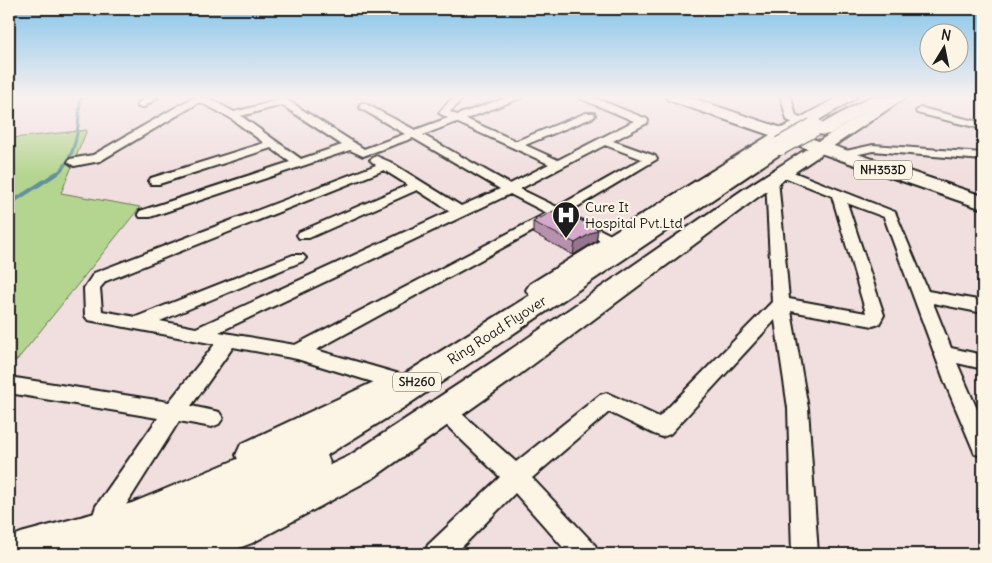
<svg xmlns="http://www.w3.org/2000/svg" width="992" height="563" font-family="Delius,sans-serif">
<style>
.green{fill:#b4d58f;stroke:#687856}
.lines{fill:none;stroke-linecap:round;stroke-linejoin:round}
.stream-far1{stroke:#62919b;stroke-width:3}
.stream{stroke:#62919b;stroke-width:4}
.minor-casing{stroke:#1c1c1c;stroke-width:4}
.primary-casing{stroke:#1c1c1c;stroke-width:4}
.trunk-casing{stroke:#1c1c1c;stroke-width:4}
.minor{fill:#fcf5e5;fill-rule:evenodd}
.primary{fill:#fcf5e5;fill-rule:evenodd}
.trunk{fill:#fcf5e5;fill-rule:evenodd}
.trunk-bridge-casing{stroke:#1c1c1c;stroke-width:20;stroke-linecap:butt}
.trunk-bridge{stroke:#fcf5e5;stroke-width:18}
.wall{fill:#b891af;stroke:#1c1c1c}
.shaded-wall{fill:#96768f;stroke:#1c1c1c}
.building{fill:#d6a9cc;stroke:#1c1c1c}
.labels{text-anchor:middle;stroke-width:4.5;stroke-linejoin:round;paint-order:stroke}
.shield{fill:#fcf5e5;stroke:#5f5d58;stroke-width:1}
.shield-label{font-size:12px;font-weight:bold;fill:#1c1c1c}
.poi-label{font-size:14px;fill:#1c1c1c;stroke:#fcf5e5;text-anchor:start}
.street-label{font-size:14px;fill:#1c1c1c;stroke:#fcf5e5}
</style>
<rect width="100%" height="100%" fill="#f1dede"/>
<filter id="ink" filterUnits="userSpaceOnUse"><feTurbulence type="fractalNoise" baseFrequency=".02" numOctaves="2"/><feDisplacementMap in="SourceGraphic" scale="10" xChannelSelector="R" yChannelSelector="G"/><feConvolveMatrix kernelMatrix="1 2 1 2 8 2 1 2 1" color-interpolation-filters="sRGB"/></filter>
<g filter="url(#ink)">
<path class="green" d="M87,130L61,193L140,207L17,360L9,362V141L13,138Z"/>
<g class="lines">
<path class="stream-far1" d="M56,175C77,157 79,126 80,100L86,97"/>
<path class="stream" d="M9,204L57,173"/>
<g class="minor-casing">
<g id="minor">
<path d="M146,97H158L144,107H138V103Z"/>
<path d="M194,97H207L234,112L284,99L287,100L364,149L405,134L360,108V104L364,103L415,130L448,118L439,113L453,97H464L450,112L457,115L508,97H523L466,119L516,141L586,113H594L595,115L594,117L525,145L558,160L634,121L577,97H592L647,119L648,121L647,123L613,141L655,156L657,159L567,213L619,239L621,242L619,245H609L557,218L316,350L403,375L406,381L403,387L396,389L297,359L233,347L191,406L219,412L223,418L219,424L212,427L179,421L114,524L105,527L96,524L93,515L96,506L158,418L9,393V377L169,402L215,344L88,320L85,316L84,288L94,273L376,165L370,160L376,156L390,162L461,206L500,189L413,138L363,156L350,150L150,217H140L138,214L140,211L290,162L271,148L159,184H151L149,181L151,178L264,143L229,117L200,102L100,161L74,166L68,162L70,159L93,155ZM282,105L342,145L301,159L241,116ZM456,122L549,164L510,184L423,135ZM605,145L642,159L557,207L520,189ZM384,170L408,185L299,232L297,235L299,238H309L417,190L450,211L196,328L160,321L303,261L306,258L303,255H293L136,317L102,311L100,288L106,281ZM510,194L547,213L295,345L219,332Z"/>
<path d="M781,97H791L796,116L819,127L820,129L819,131H811L787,120Z"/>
<path d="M921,108L983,123V129L917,113L916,111Z"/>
<path d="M873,145L983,153V160L873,151L850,156L844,153L846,151Z"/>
<path d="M783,168L895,212L928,291L983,301V313L933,303L951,348L983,355V369L957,363L983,423V457L975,454L946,385L884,217L847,203L884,315L879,324L873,326L791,311L808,408L818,554H792L788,408L775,320L670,434L662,437L654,434L609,412L532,478L595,545L599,554H569L515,493L455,554H424L428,545L500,477L438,417L435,411L438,405L445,402L452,405L516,462L600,395L607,393L659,417L772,302L766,179L768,176H776L778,179L789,299L866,313L832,196L779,175L777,172L779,169Z"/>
</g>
</g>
<g class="primary-casing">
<g id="primary">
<path d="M666,97H689L782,128L838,97H857L771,149L548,296L539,298L530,296L526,290L530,284L770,135L668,100Z"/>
<path d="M888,97H906L758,197L519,375L373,478L252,543L223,554H155L161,540L228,513L349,456L497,359L744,189Z"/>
<path d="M378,380L389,383L394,392L389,401L265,466L253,470L241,466L236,455L241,444Z"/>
</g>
</g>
<g class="trunk-casing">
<g id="trunk">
<path d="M870,97H889L830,134L824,135L818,134L815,130L818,126Z"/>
<path d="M783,129L983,196V209L777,138L774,134L777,130Z"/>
<path d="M780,140L786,142L789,146L786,150L403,408L327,455L330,463L325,475L201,539L160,554H9V538L21,533L132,503L300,433L379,390L774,142Z"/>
</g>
</g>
<use href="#minor" class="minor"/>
<use href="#primary" class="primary"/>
<use href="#trunk" class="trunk"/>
<g class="trunk-bridge-casing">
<path id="trunk-bridge" d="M780,146L814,127"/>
</g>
<use href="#trunk-bridge" class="trunk-bridge"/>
</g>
<path class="wall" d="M533,222L598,229L596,241L573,255L533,233Z"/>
<path class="shaded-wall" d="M598,229L596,241L573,255L575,243Z"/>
<path class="building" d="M557,209L598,229L575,243L533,222Z"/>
</g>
<linearGradient id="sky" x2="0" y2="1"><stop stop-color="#85c5eb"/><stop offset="0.55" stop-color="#f9f0f0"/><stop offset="1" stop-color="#f9f0f0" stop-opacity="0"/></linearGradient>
<rect width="992" height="176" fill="url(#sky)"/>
<defs>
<g id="hospital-pin" transform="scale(1.4375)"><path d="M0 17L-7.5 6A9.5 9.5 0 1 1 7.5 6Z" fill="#1c1c1c" stroke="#fcf5e5"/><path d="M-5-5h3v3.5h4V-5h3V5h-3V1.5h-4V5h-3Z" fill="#fff"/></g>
</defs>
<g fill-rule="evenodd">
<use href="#hospital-pin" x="566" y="215"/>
</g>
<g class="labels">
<g class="shield">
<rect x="854" y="160.5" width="58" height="19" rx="4"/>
<rect x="393" y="372.5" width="48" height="19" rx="4"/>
</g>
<g class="shield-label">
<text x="883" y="174">NH353D</text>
<text x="417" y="386">SH260</text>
</g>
<g class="poi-label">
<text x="585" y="212">Cure It<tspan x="585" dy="16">Hospital Pvt.Ltd</tspan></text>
</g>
<g class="street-label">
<text transform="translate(497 330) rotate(-33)" y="5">Ring Road Flyover</text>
</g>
</g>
<rect width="992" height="563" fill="none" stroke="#fcf5e5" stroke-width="30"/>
<rect x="15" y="15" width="962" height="533" fill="none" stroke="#1c1c1c" stroke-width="2" filter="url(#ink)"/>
<g transform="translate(944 48) rotate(10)"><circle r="24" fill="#fcf5e5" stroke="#a29e95"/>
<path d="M0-4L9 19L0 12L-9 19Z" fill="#1c1c1c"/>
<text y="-8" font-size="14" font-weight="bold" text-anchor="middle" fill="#1c1c1c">N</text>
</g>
</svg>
